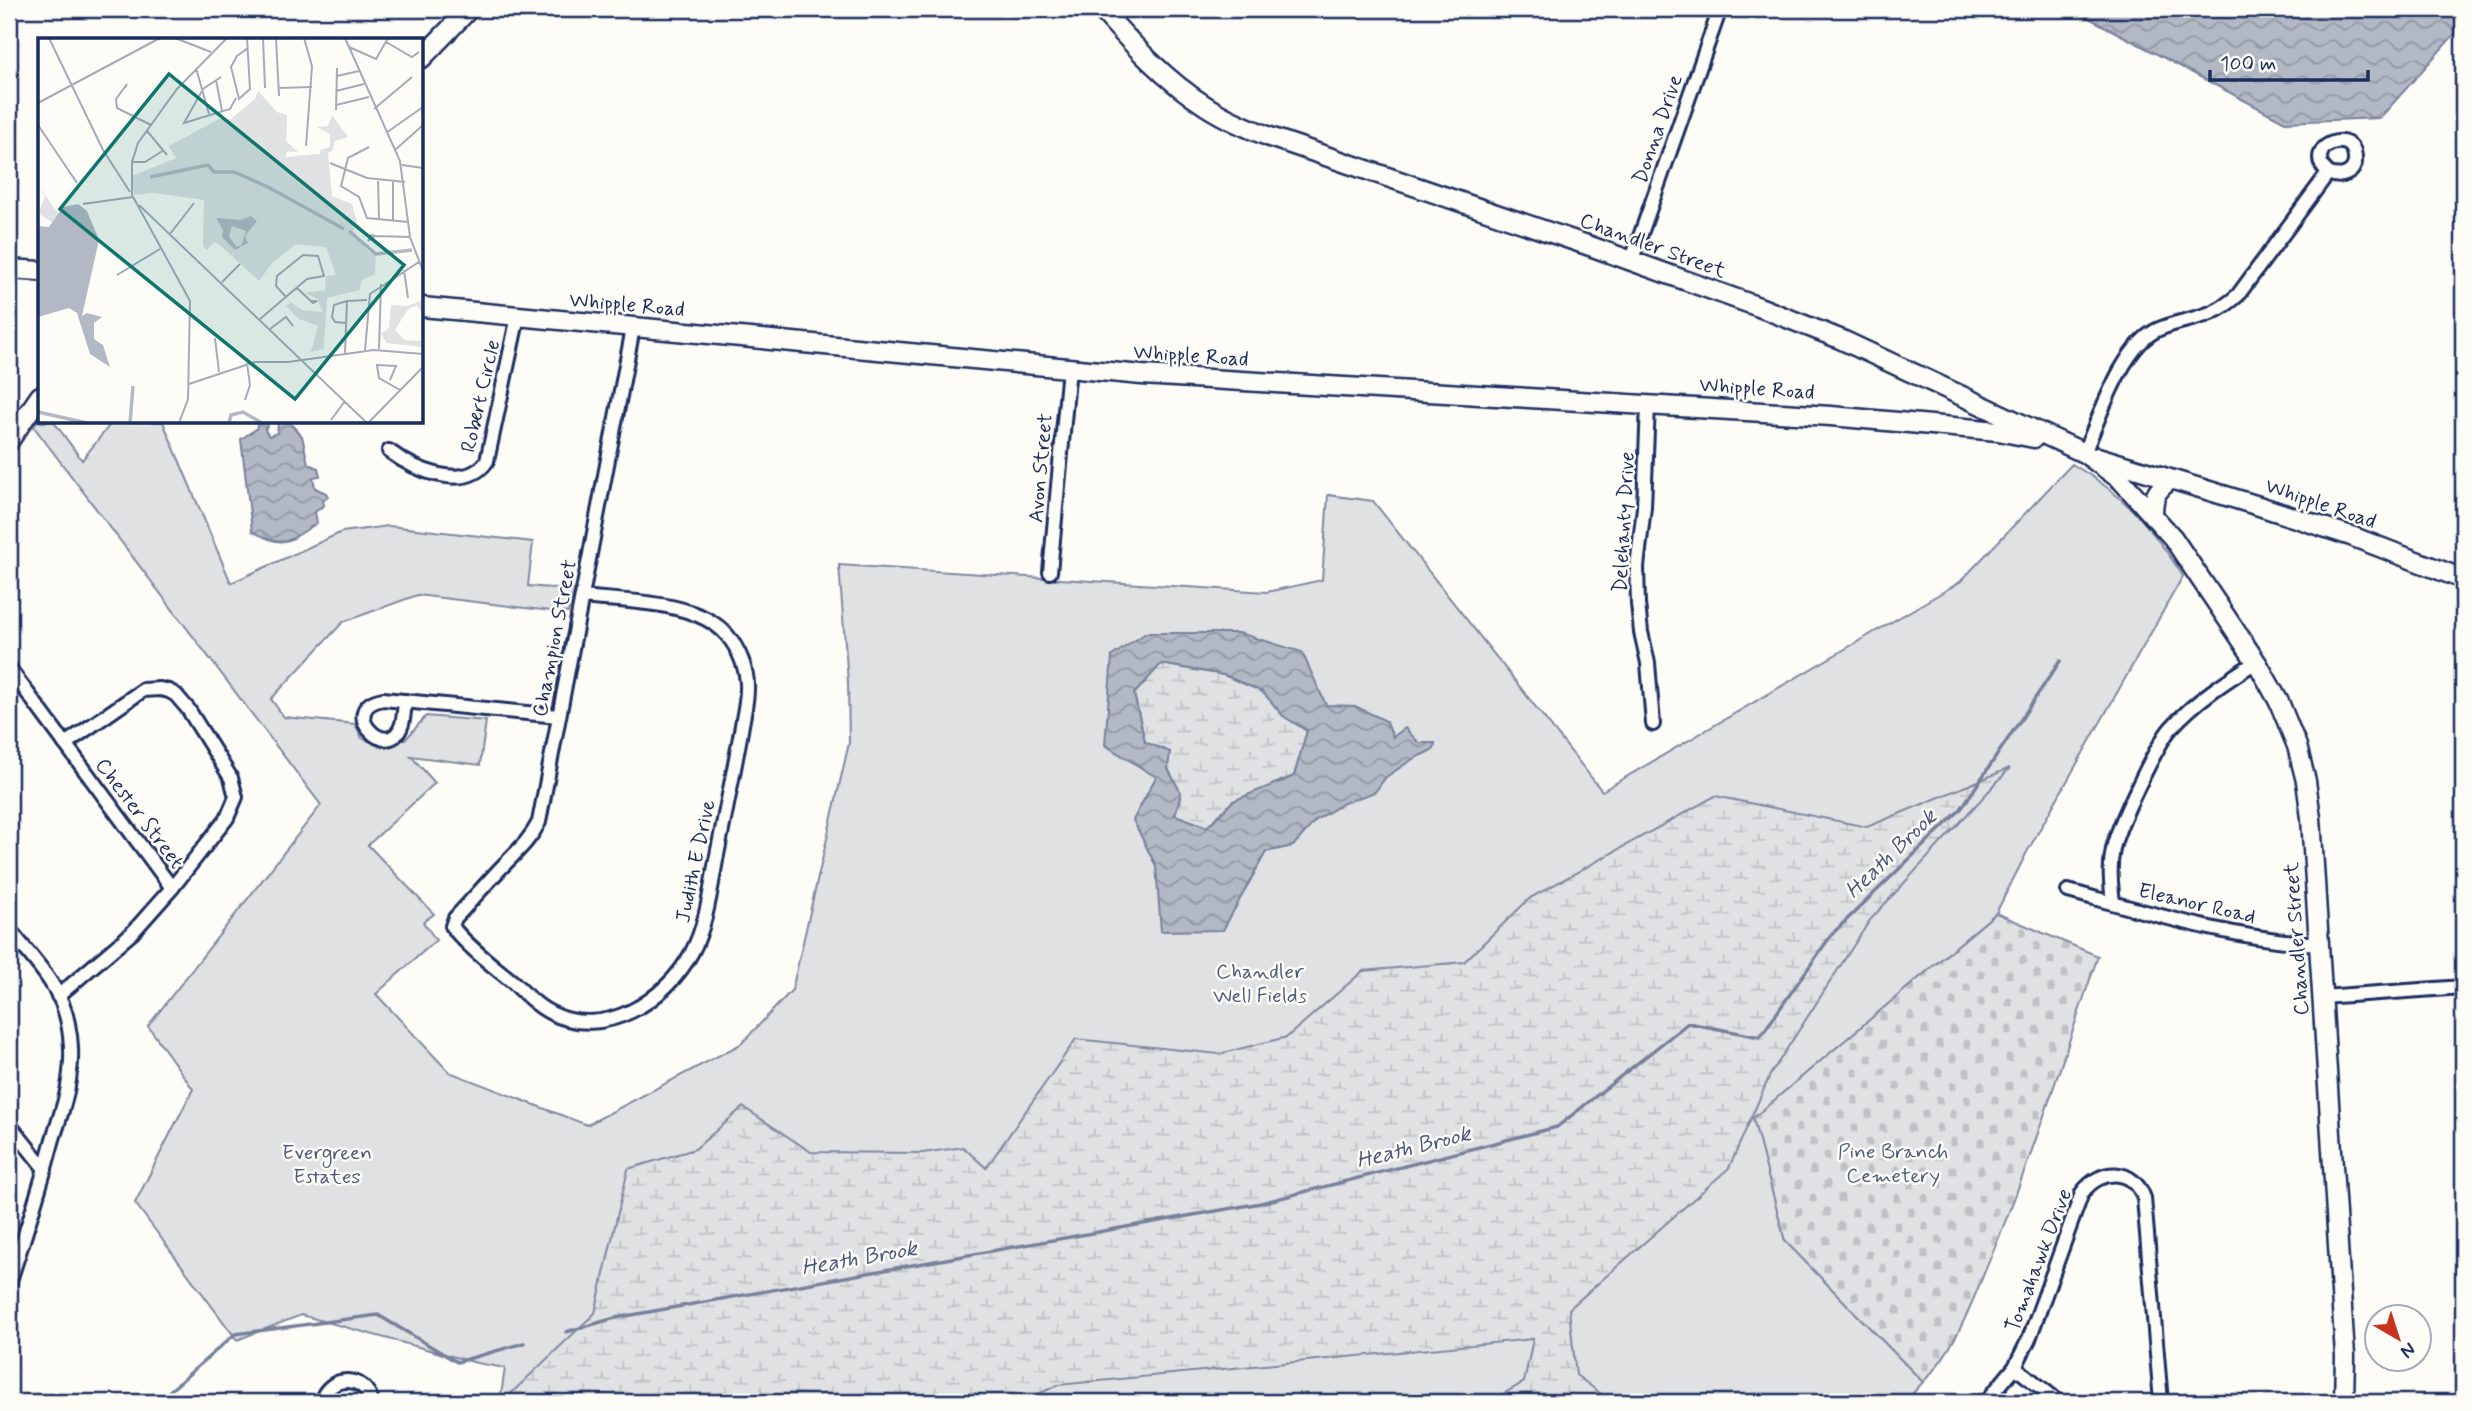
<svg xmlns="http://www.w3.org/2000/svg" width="2472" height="1411" font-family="Mynerve,sans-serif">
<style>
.green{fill:#e0e1e3;stroke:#7e88a0;stroke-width:2}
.wetland{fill:url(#wetland-marsh);stroke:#7e88a0;stroke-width:2}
.cemetery{fill:url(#cemetery-stones);stroke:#7e88a0;stroke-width:2}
.water{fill:url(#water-waves);stroke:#76819c;stroke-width:2;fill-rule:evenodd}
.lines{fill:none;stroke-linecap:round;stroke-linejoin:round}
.stream{stroke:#76819c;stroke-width:3.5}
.street-casing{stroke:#1b2f5e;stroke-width:18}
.secondary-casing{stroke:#1b2f5e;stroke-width:23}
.street{stroke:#fdfcf7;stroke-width:12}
.secondary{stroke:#fdfcf7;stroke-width:18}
.labels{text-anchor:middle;stroke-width:5;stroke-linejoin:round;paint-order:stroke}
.street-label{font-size:21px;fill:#1b2f5e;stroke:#fdfcf7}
.park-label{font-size:21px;fill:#4c5c7f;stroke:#fdfcf7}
.water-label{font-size:23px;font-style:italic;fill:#49587d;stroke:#fdfcf7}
.inset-river{fill:none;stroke:#b3b8c5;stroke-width:3.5}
.inset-road{fill:none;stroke:#a3aaba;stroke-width:2}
.view{fill:#0f766e;fill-opacity:0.15;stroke:#0f766e;stroke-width:3.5}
.inset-edge{fill:none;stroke:#1b2f5e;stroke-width:3.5}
</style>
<defs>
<pattern id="wetland-marsh" width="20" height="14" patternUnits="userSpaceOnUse" patternTransform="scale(1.75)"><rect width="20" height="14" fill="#e0e1e3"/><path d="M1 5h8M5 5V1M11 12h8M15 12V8" fill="none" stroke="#c0c1c5"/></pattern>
<pattern id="cemetery-stones" width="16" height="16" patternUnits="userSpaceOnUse" patternTransform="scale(1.75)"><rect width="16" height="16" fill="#e0e1e3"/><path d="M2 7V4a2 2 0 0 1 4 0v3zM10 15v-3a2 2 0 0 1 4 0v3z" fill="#c0c1c5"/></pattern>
<pattern id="water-waves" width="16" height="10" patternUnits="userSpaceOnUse" patternTransform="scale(1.75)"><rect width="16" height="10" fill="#b3b8c5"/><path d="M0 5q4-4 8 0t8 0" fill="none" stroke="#9196a3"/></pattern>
</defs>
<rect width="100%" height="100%" fill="#fdfcf7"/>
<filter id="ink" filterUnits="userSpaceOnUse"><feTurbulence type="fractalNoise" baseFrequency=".0143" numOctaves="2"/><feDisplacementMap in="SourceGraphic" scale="14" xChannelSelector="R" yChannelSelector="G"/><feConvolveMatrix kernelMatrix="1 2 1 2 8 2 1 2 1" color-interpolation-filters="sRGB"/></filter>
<g filter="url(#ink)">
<path class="green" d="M40,416V422H54L82,460L112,422H163L231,583L342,532L389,526L533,542L528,586L574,590L568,613L417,595L343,622L271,699L284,717L355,724L362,738L382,747L406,739L426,716L486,721L480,765L411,756L435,783L368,845L434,914L423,922L436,940L376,994L449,1072L587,1125L741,1044L792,990L849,743L848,682L839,565L1267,592L1322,580L1328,495L1373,501L1602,791L1960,582L2072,464C2123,493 2152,528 2183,576L2027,852L1996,913L1754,1118L1785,1241L1923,1382L1905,1402H500L505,1368L477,1363L301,1315L237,1340L135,1203L193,1089L148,1026L321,805L34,427Z"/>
<g class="wetland">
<path d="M1161,664L1224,675L1263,692L1283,715L1307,731L1294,776L1233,801L1207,827L1175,815L1181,793L1168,769L1145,742L1134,694Z"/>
<path d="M2010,768L1870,920L1770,1075L1729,1168L1569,1309L1576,1375L1612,1402H1489L1524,1382L1533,1339L1058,1385L1021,1402H502L595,1313L628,1169L695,1149L743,1107L811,1152L923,1153L963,1147L986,1168L1076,1039L1219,1054L1287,1037L1363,971L1464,962L1530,898L1715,796L1867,827Z"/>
</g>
<path class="cemetery" d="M1996,913L2098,956C2062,1060 2030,1166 1987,1266C1970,1307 1955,1350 1923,1382L1785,1241L1753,1118Z"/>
<g class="water">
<path d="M2072,9H2460L2461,27L2380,118L2285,122Z"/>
<path d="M258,422H269L265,430L269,436L277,433L278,423L289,422L302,436L308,464L318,468L320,476L313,477L315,488L326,493L328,497L323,501L324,505L315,512L317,523C288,541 285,550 252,531L241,439L256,429Z"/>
<path d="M1146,633H1239L1302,652L1326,705L1355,706L1386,721L1393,737L1405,728L1419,743H1435L1434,749L1413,759L1386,777L1375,792L1344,803L1316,820L1293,846L1266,852L1223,930L1161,931L1156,866L1133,820L1156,777L1105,745L1112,656ZM1161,664L1224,675L1263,692L1283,716L1307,731L1294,776L1233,801L1207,827L1175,815L1181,793L1168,769L1170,752L1145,742L1134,694Z"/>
</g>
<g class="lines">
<g class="stream">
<path d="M566,1332L615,1318L1261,1203L1557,1127L1688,1023L1760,1037L1832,934L1961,809L2060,661"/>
<path d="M157,1402L235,1334L378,1315L457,1362L524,1343"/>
</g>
<g class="street-casing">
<g id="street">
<path d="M1631,262L1720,9"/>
<path d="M1648,404L1644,507L1637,567L1638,604L1641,632L1648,663L1653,724"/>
<path d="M389,451C413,469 465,493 487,461L518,316"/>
<path d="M2084,453C2100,417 2122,345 2159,329C2190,316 2210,321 2238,295L2328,173C2340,179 2356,174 2355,159C2355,126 2300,146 2328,173"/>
<path d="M1050,572L1069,368"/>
<path d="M582,597C625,602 697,600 727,635C739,649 748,671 747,689C747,703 743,717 741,731C734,771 726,810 718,850C711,884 708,922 692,952C666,1001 604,1040 551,1013C537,1006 525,994 514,983C496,968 464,944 452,926L455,918C470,902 485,885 500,869C515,853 529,842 539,822L633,328"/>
<path d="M9,668L172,888L132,933L58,996"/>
<path d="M405,701C404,708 404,717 402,724C389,765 335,708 383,699L558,716"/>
<path d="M65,744L143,690L160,689L169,691L176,695L188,709L231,778L236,797L227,818L172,888"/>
<path d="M2068,891C2150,913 2233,939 2318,944"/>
<path d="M2113,903C2111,885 2109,867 2113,849C2117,827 2157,744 2171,728C2195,701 2226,681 2256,662"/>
<path d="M9,929C27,952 50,975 62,1003C70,1023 73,1050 70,1072C68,1095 60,1117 53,1139C40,1188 25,1236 9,1283"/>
<path d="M2322,997L2463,987"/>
<path d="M9,1124L45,1169"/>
<path d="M2015,1367L2059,1402"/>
<path d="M321,1402C329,1374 365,1374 372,1402"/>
<path d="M1986,1402L2015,1367L2029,1339L2082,1193C2100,1168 2133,1167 2144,1198L2161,1402"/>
</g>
</g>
<g class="secondary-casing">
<g id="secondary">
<path d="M1101,9C1132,44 1166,81 1206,106C1226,119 1248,128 1270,137L1590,246L1759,307L1840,339L2084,453L2121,480L2173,538L2259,666L2279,702L2297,746L2306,781L2311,818L2345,1356L2344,1402"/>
<path d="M422,58L469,9"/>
<path d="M9,269L40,271"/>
<path d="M422,307L1142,375L1831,416L1998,431L2034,438"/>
<path d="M9,441L40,396"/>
<path d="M2098,457L2259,506L2351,536L2463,579"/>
<path d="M2153,516C2153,498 2155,491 2170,480"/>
</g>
</g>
<use href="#street" class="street"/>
<use href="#secondary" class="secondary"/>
</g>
</g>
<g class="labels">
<g class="street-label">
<text transform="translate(1657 129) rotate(-71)" y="7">Donna Drive</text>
<text transform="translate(1653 245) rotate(20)" y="7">Chandler Street</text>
<text transform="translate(627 304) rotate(5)" y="7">Whipple Road</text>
<text transform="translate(1191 355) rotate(4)" y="7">Whipple Road</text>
<text transform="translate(1757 388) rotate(4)" y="7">Whipple Road</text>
<text transform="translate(480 396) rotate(-77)" y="7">Robert Circle</text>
<text transform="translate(1040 468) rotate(-85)" y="7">Avon Street</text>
<text transform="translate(2321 503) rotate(19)" y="7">Whipple Road</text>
<text transform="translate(1623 522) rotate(-87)" y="7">Delehanty Drive</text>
<text transform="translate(554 638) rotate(-79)" y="7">Champion Street</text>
<text transform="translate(140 813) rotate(53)" y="7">Chester Street</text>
<text transform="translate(695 861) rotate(-78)" y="7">Judith E Drive</text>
<text transform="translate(2197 903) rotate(13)" y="7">Eleanor Road</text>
<text transform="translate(2296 939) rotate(-94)" y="7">Chandler Street</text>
<text transform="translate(2038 1260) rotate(-69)" y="7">Tomahawk Drive</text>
</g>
<g class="park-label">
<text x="1260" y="978">Chandler<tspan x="1260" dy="24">Well Fields</tspan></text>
<text x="1893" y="1158">Pine Branch<tspan x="1893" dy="24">Cemetery</tspan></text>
<text x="327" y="1159">Evergreen<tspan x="327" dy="24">Estates</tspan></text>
</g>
<g class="water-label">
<text transform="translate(1890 853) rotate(-44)" y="8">Heath Brook</text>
<text transform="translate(1413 1146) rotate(-14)" y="8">Heath Brook</text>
<text transform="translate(859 1257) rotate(-10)" y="8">Heath Brook</text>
</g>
</g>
<g transform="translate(38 38)">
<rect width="385" height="385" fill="#fdfcf7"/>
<path d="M220,53L239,74L249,77L248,119L290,115L294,158L314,166L320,187L315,192L330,213L338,215L337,236L323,243L322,252L289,260L285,319V311L273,314L280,288L261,281L248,268L252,265L248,261L264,272L285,274L279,261L267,255L287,252L288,238L298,237L288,209L258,206L234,225L221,243L182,207L176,204L169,212L165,208L166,162L116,155L96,157L94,138L138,120L177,119L183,105L181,81H193L217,61ZM0,147L28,187L23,190L0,175L7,159ZM385,262L384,275L379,267L370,271L357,292L367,302L383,303L384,309L349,305L343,296L351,290L353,267L369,268Z" fill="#e0e1e3"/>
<path d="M228,68L238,81L240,96L260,114L219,112L215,116L263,148L309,165L318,189L302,190L288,201L272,198L253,174L235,179L215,163L156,153L143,138L125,133L183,117L209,116L213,109L208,88L197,83L209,71ZM294,77L310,99L297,103L294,113L283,119L282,112L292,109V96L279,89L290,88ZM190 197a9 9 0 1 1 18 0a9 9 0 1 1-18 0Z" fill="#e0e1e3"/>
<path d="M181,81L183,105L177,120H138L131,108Z" fill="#e0e1e3"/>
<path d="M40,166L49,173L61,202L44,278L49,275L64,279L56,285V301L65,307L72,329L52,316L39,275L31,270L0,279V188L11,189L25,169ZM213,178L219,183L207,198L210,205L197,212L184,199L185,192L178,180L203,182ZM194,188L208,193L203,208H198L191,198Z" fill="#b3b8c5" fill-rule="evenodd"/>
<path class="inset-river" d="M112,139L170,127L176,134H196L230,149L306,191M311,193L338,216L374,212M0,374L49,385M92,385L95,348M191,385L193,377L205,374L224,385"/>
<path class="inset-road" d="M11,0L65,112L92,154M137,0L173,14M209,0L212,51L201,61L193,29L199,18L210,10M225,0L227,50M238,0L241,58M266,0L274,28L268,108M307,0L362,123L372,199L385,233M348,4L374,19L381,14M311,9L338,21L350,0M158,30L171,76M299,38L321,33M183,39L165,51L146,85L192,71L198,60M178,42L184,73M87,50L89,46L78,61L79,70L113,87M241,50L274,49M298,53L326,46M0,65L122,0M298,67L331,59M336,71L374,39M298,72L299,30M0,87L39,145M109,93L129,117M348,95L385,69M331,109L310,120L303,148L321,159L329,180L370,184M357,112L385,87M94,124H107L126,112M292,125L329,140L367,144M364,127L385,130M340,141L341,182M355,143V183M49,165L45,166L95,159M101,167L329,385M132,196L156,165M337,198L330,203L333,197L337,198L372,199M366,232L370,260M79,237L122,211M184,244L202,226M259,250L275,265L279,263H273M222,281L269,241L286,238L280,218L265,217L239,238L238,248L248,259M309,285L297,284L294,279L296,267L309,263M232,291L248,279L255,288M177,300L181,334M341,311L343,246M327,312L332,256L381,224M307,315L309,263L329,262M352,342L358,328L339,327L341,340L362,352M151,346L217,324H250L336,312L385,316M207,362L212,347L209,325M293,382L307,363M141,385L150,361L152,263L94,157V124L100,105L139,51L189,0M330,385L385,329"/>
<path class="view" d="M131,36L366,227L257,361L22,171Z"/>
<rect width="385" height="385" class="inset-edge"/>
</g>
<rect width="2472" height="1411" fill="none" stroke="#fdfcf7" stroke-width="35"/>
<rect x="18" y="18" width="2437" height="1376" fill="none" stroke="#1b2f5e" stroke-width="2.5" filter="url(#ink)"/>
<g transform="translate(2398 1338) rotate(141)"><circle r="33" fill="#fdfcf7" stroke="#a3aaba" stroke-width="2"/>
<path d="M0-5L12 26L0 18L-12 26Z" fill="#c8321e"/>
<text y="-10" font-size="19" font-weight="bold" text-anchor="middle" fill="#1b2f5e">N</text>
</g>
<path d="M2210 70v10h158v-10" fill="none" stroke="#1b2f5e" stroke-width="3.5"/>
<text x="2220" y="70" font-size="21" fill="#1b2f5e" stroke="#fdfcf7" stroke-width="5" paint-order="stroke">100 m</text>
</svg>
